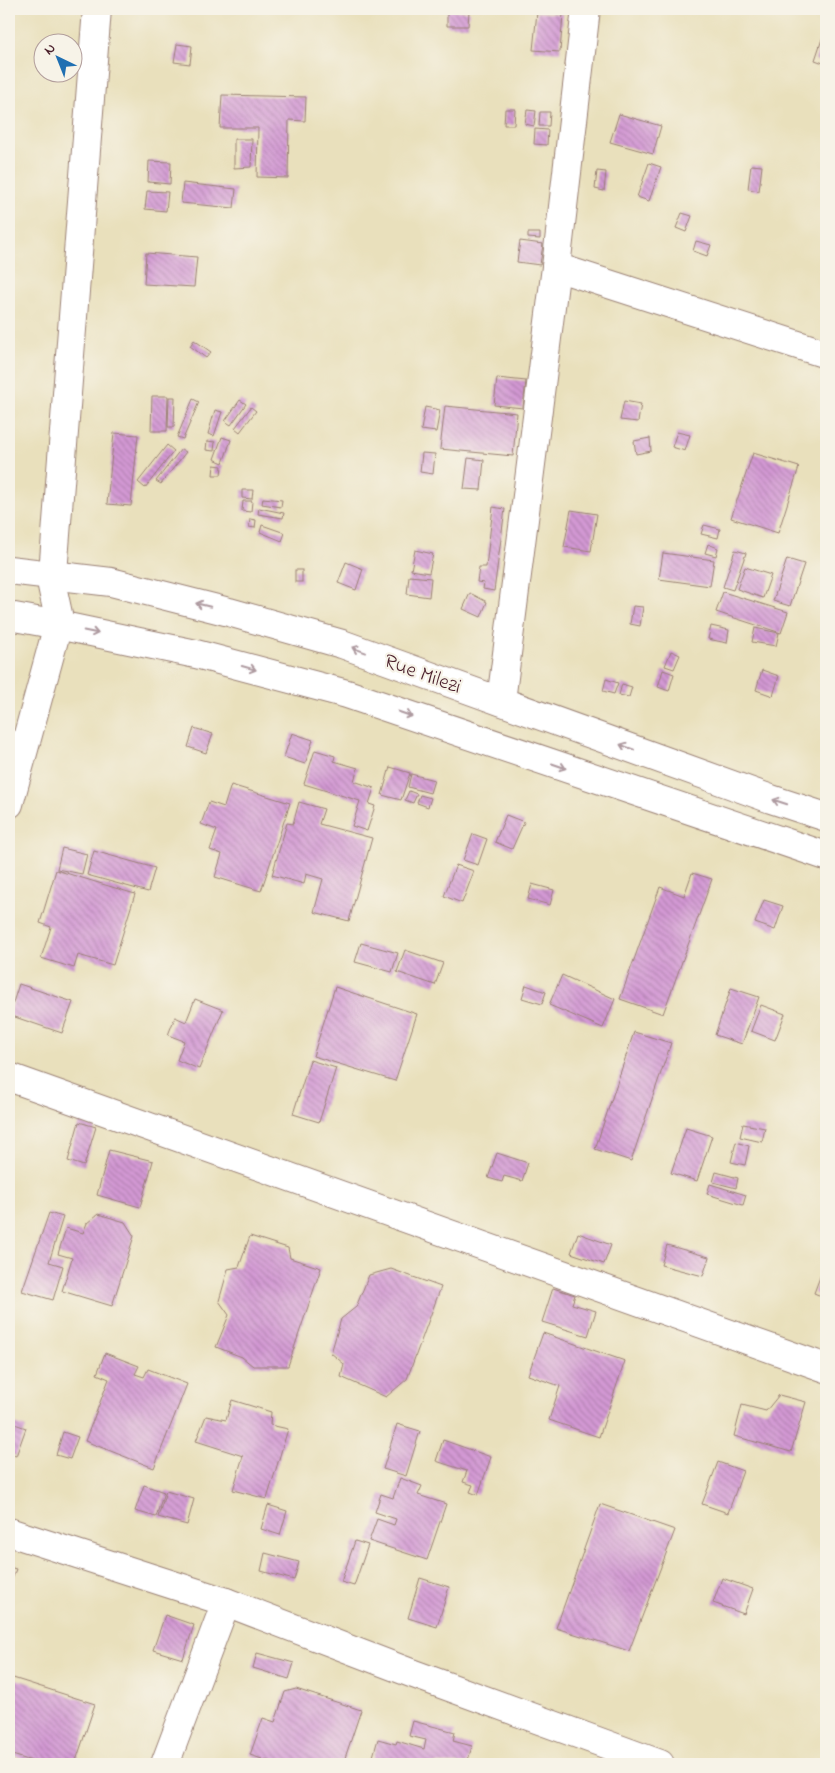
<svg xmlns="http://www.w3.org/2000/svg" width="835" height="1773" font-family="'Indie Flower',sans-serif">
<style>
.building{fill:url(#building-back-hatch)}
.lines{fill:none;stroke-linecap:round;stroke-linejoin:round}
.minor-casing{stroke:#9a8074;stroke-width:30}
.tertiary-casing{stroke:#9a8074;stroke-width:30}
.minor{stroke:#fff;stroke-width:28}
.tertiary{stroke:#fff;stroke-width:28}
.oneway{stroke:#ae9aa0}
.labels{text-anchor:middle;stroke-width:4.5;stroke-linejoin:round;paint-order:stroke}
.street-label{font-size:21px;fill:#4a1f2b;stroke:#f7f3e8}
</style>
<defs>
<pattern id="building-back-hatch" width="6" height="6" patternUnits="userSpaceOnUse" patternTransform="scale(1.25)"><rect width="6" height="6" fill="#d399d4"/><path d="M-1 5l2 2M0 0l6 6M5-1l2 2" fill="none" stroke="#ad7cac"/></pattern>
</defs>
<rect width="100%" height="100%" fill="#f7f3e8"/>
<filter id="ink" filterUnits="userSpaceOnUse"><feTurbulence type="fractalNoise" baseFrequency=".02" numOctaves="2"/><feDisplacementMap in="SourceGraphic" scale="10" xChannelSelector="R" yChannelSelector="G"/><feConvolveMatrix kernelMatrix="1 2 1 2 8 2 1 2 1" color-interpolation-filters="sRGB"/></filter>
<filter id="wash" filterUnits="userSpaceOnUse"><feTurbulence type="fractalNoise" baseFrequency=".0096" numOctaves="4" result="noise"/><feDisplacementMap in="SourceGraphic" scale="20" xChannelSelector="R" yChannelSelector="G"/><feGaussianBlur stdDeviation="1.12" result="paint"/><feColorMatrix in="noise" values="0 0 0 0 0 0 0 0 0 0 0 0 0 0 0 0 0 1.4 0 .05"/><feComposite in="paint" operator="in"/></filter>
<g filter="url(#wash)">
<rect width="100%" height="100%" fill="#e9e0bc"/>
<g id="blocks">
<g class="building">
<path d="M447,11H469L468,26H447Z"/>
<path d="M537,12L563,14L560,52L533,50Z"/>
<path d="M826,27V64L815,60Z"/>
<path d="M177,44L192,46L190,64L174,62Z"/>
<path d="M222,95L306,97L305,121L289,120L288,178L257,177L258,128H220Z"/>
<path d="M505,109H515L514,125H504Z"/>
<path d="M527,110L536,111L534,126L525,124Z"/>
<path d="M540,112H550L549,126H539Z"/>
<path d="M619,114L661,126L653,154L610,142Z"/>
<path d="M535,129L548,130L547,145L534,144Z"/>
<path d="M234,139H252L251,167L234,168Z"/>
<path d="M149,161L171,162L170,184L148,182Z"/>
<path d="M649,163L661,167L649,201L637,197Z"/>
<path d="M751,165L762,166L759,191L748,189Z"/>
<path d="M597,171L606,172L604,191L595,189Z"/>
<path d="M183,183L236,189L234,208L181,203Z"/>
<path d="M147,191L168,192L166,211L145,209Z"/>
<path d="M682,213L692,216L686,232L676,228Z"/>
<path d="M528,233H540V239L528,238Z"/>
<path d="M520,241L543,244L540,265L517,262Z"/>
<path d="M696,241L711,245L707,256L693,251Z"/>
<path d="M146,253L197,257L194,287L144,284Z"/>
<path d="M194,340L211,352L206,358L190,346Z"/>
<path d="M497,378L526,381L523,408L494,405Z"/>
<path d="M152,396H168L167,431H151Z"/>
<path d="M169,397H175L174,427H168Z"/>
<path d="M193,399L199,402L183,439L177,437Z"/>
<path d="M240,400L246,404L231,425L225,421Z"/>
<path d="M624,401L641,404L638,422L620,420Z"/>
<path d="M445,406L517,413L513,456L440,449Z"/>
<path d="M251,407L256,411L240,432L235,428Z"/>
<path d="M425,407L440,410L436,432L421,430Z"/>
<path d="M215,410L222,412L214,436L208,434Z"/>
<path d="M677,432L690,435L685,451L672,447Z"/>
<path d="M114,433L138,435L131,506L107,504Z"/>
<path d="M222,437L231,440L223,463L214,459Z"/>
<path d="M650,438L651,451L636,454L634,441Z"/>
<path d="M207,441L215,442L214,451L206,450Z"/>
<path d="M167,445L174,451L145,488L138,482Z"/>
<path d="M181,449L186,452L161,484L156,481Z"/>
<path d="M422,453L435,454L433,474L420,472Z"/>
<path d="M753,453L799,467L778,533L731,518Z"/>
<path d="M468,458L484,460L481,490L464,489Z"/>
<path d="M214,465L222,466L221,475H213Z"/>
<path d="M242,490H253L252,499L242,498Z"/>
<path d="M263,498L282,500L281,507L262,504Z"/>
<path d="M243,501H252L251,512L242,511Z"/>
<path d="M493,507L505,509L494,591L483,589L484,583L477,582L479,567H486Z"/>
<path d="M259,508L284,513L283,518L258,514Z"/>
<path d="M571,510L597,514L591,551L564,547Z"/>
<path d="M250,519L256,520L255,528L249,527Z"/>
<path d="M262,525L285,533L282,541L260,532Z"/>
<path d="M704,525L720,529L718,538L701,534Z"/>
<path d="M708,544L718,548L716,556L705,553Z"/>
<path d="M415,550L433,554L429,573L411,570Z"/>
<path d="M735,550L746,553L733,590L723,587Z"/>
<path d="M663,553L714,560L710,586L659,579Z"/>
<path d="M787,559L804,564L790,606L773,601Z"/>
<path d="M346,562L363,569L356,590L338,583Z"/>
<path d="M745,567L771,575L763,598L737,589Z"/>
<rect x="295" y="570" width="7" height="12"/>
<path d="M409,576L431,578L429,597L407,594Z"/>
<path d="M723,592L788,612L781,633L716,612Z"/>
<path d="M470,593L487,602L481,617L463,609Z"/>
<path d="M633,606L643,607L640,626L630,624Z"/>
<path d="M711,626L729,630L727,643L708,639Z"/>
<path d="M755,628L779,633L776,646L752,642Z"/>
<path d="M671,651L680,655L674,669L665,666Z"/>
<path d="M663,670L674,674L669,691L658,687Z"/>
<path d="M762,670L779,676L773,696L756,690Z"/>
<path d="M606,679L618,683L614,694L603,691Z"/>
<path d="M622,684L632,687L629,697L619,695Z"/>
<path d="M194,728L213,734L206,753L188,747Z"/>
<path d="M292,733L313,740L305,764L284,757Z"/>
<path d="M315,750L335,756L334,761L358,768L354,781L374,788L369,804L375,806L367,831L352,826L360,801L304,784Z"/>
<path d="M390,767L410,773L401,800L382,795Z"/>
<path d="M411,774L434,780L430,793L408,787Z"/>
<path d="M231,785L290,803L261,891L215,877L222,854L210,850L217,830L201,824L209,802L224,807Z"/>
<path d="M409,791L417,794L413,803L405,800Z"/>
<path d="M420,795L431,798L428,807L417,803Z"/>
<path d="M299,802L324,809L319,824L372,838L349,921L314,912L323,879L306,874L304,884L272,875L287,823L293,824Z"/>
<path d="M506,815L524,822L512,849L495,842Z"/>
<path d="M473,834L487,839L478,865L463,860Z"/>
<path d="M62,848L87,854L82,874L57,869Z"/>
<path d="M94,851L155,868L148,892L87,875Z"/>
<path d="M456,865L474,871L462,903L444,896Z"/>
<path d="M56,870L135,894L113,965L78,955L74,968L41,958L51,927L40,923Z"/>
<path d="M692,873L712,879L663,1014L620,999L660,887L684,896Z"/>
<path d="M532,884L554,890L550,905L528,899Z"/>
<path d="M764,900L783,906L775,930L755,923Z"/>
<path d="M361,943L398,953L392,972L355,962Z"/>
<path d="M405,950L443,963L435,985L397,972Z"/>
<path d="M562,975L615,999L603,1028L549,1005Z"/>
<path d="M19,984L73,1002L62,1033L9,1015Z"/>
<path d="M526,985L546,992L542,1004L522,998Z"/>
<path d="M335,987L417,1014L395,1081L313,1056Z"/>
<path d="M731,988L759,997L742,1044L715,1035Z"/>
<path d="M195,999L223,1010L199,1069L177,1060L184,1041L168,1035L175,1017L186,1022Z"/>
<path d="M761,1005L785,1014L775,1040L751,1031Z"/>
<path d="M634,1032L671,1043L631,1161L595,1149Z"/>
<path d="M310,1060L336,1068L319,1122L293,1114Z"/>
<path d="M79,1122L96,1127L84,1166L68,1161Z"/>
<path d="M743,1124L765,1128L762,1142L740,1137Z"/>
<path d="M686,1128L712,1136L697,1181L671,1173Z"/>
<path d="M736,1142L749,1146L745,1165L731,1162Z"/>
<path d="M109,1150L153,1161L140,1207L97,1195Z"/>
<path d="M497,1153L528,1163L522,1181L504,1176L502,1182L488,1178Z"/>
<path d="M716,1172L738,1178L736,1188L713,1182Z"/>
<path d="M710,1184L746,1195L743,1205L707,1194Z"/>
<path d="M49,1213L63,1217L49,1262L63,1266L53,1300L22,1291Z"/>
<path d="M98,1214L125,1222L134,1236L112,1306L62,1291L72,1258L58,1254L66,1228L83,1233L87,1223Z"/>
<path d="M578,1233L611,1245L604,1264L571,1253Z"/>
<path d="M250,1236L288,1248L290,1258L321,1268L288,1366H253L242,1357L216,1347L229,1315L219,1301L228,1269L239,1267Z"/>
<path d="M667,1245L709,1257L703,1276L661,1265Z"/>
<path d="M391,1269L441,1287L407,1379L386,1397L341,1377L344,1364L331,1353L341,1319L356,1307L369,1275Z"/>
<path d="M823,1269L826,1270V1298L814,1293Z"/>
<path d="M553,1288L575,1295L572,1304L596,1311L588,1336L542,1322Z"/>
<path d="M543,1333L625,1361L599,1437L549,1420L560,1386L528,1375Z"/>
<path d="M105,1353L139,1366L135,1374L144,1377L148,1369L187,1384L154,1468L85,1441L109,1379L97,1374Z"/>
<path d="M779,1395L806,1402L791,1452L734,1436L742,1405L766,1411Z"/>
<path d="M232,1400L271,1412L270,1425L288,1429L267,1499L233,1490L243,1456L196,1441L206,1416L226,1420Z"/>
<path d="M12,1423L26,1428L16,1456L9,1453V1431Z"/>
<path d="M397,1424L420,1431L406,1476L383,1469Z"/>
<path d="M63,1432L78,1437L70,1459L56,1455Z"/>
<path d="M443,1440L491,1457L478,1495L470,1492L473,1485L463,1482L467,1471L436,1461Z"/>
<path d="M718,1462L743,1471L728,1513L702,1504Z"/>
<path d="M400,1478L422,1486L418,1495L446,1504L427,1560L369,1541L377,1519L394,1525L396,1519L375,1512L381,1494L393,1498Z"/>
<path d="M144,1485L164,1492L156,1517L135,1511Z"/>
<path d="M166,1491L194,1499L187,1525L158,1517Z"/>
<path d="M600,1504L675,1530L629,1651L556,1628Z"/>
<path d="M268,1505L287,1511L280,1535L261,1529Z"/>
<path d="M355,1541L368,1545L354,1586L341,1582Z"/>
<path d="M265,1553L299,1562L294,1580L261,1571Z"/>
<path d="M9,1567L16,1569L9,1587Z"/>
<path d="M420,1578L449,1587L437,1627L408,1618Z"/>
<path d="M722,1578L753,1589L744,1614L713,1603Z"/>
<path d="M165,1615L194,1625L183,1659L153,1650Z"/>
<path d="M257,1653L294,1663L289,1679L253,1668Z"/>
<path d="M10,1677L95,1704L75,1764H41L9,1754Z"/>
<path d="M296,1689L361,1710L343,1764H277L250,1755L263,1718L275,1722L285,1692Z"/>
<path d="M413,1721L455,1732L453,1741L472,1746L467,1764H386L372,1760L378,1739L396,1744L397,1741L424,1749L426,1740L409,1736Z"/>
</g>
</g>
</g>
<g filter="url(#ink)">
<use href="#blocks" fill-opacity="0" stroke="#9a8074" stroke-width="1"/>
<g class="lines">
<g class="minor-casing">
<g id="minor">
<path d="M556,267L826,354"/>
<path d="M501,701L556,267L586,9"/>
<path d="M9,804L58,625V614L52,586L97,9"/>
<path d="M9,1077L826,1368"/>
<path d="M9,1532L226,1602L411,1673L660,1764"/>
<path d="M165,1764L226,1602"/>
</g>
</g>
<g class="tertiary-casing">
<g id="tertiary">
<path d="M9,570L111,582L229,612L342,644L771,799L826,817"/>
<path d="M9,616L58,625L196,654L347,694L826,856"/>
</g>
</g>
<use href="#minor" class="minor"/>
<use href="#tertiary" class="tertiary"/>
</g>
<defs><path id="oneway-shaft" d="M-6 0H5M1.5-3L5.5 0L1.5 3" fill="none" stroke-width="1.6" stroke-linecap="round" stroke-linejoin="round" transform="scale(1.25)"/></defs>
<g class="oneway">
<use href="#oneway-shaft" transform="translate(203 605) rotate(-166)"/>
<use href="#oneway-shaft" transform="translate(91 632) rotate(12)"/>
<use href="#oneway-shaft" transform="translate(359 650) rotate(-160)"/>
<use href="#oneway-shaft" transform="translate(249 668) rotate(15)"/>
<use href="#oneway-shaft" transform="translate(405 714) rotate(19)"/>
<use href="#oneway-shaft" transform="translate(627 747) rotate(-160)"/>
<use href="#oneway-shaft" transform="translate(559 766) rotate(19)"/>
<use href="#oneway-shaft" transform="translate(780 802) rotate(-162)"/>
</g>
</g>
<g class="labels">
<g class="street-label">
<text transform="translate(423 673) rotate(20)" y="7">Rue Milezi</text>
</g>
</g>
<rect width="835" height="1773" fill="none" stroke="#f7f3e8" stroke-width="30"/>
<g transform="translate(58 58) rotate(317)"><circle r="24" fill="#f7f3e8" stroke="#b29e9c"/>
<path d="M0-4L9 19L0 12L-9 19Z" fill="#1f6fb2"/>
<text y="-8" font-size="14" font-weight="bold" text-anchor="middle" fill="#4a1f2b">N</text>
</g>
</svg>
